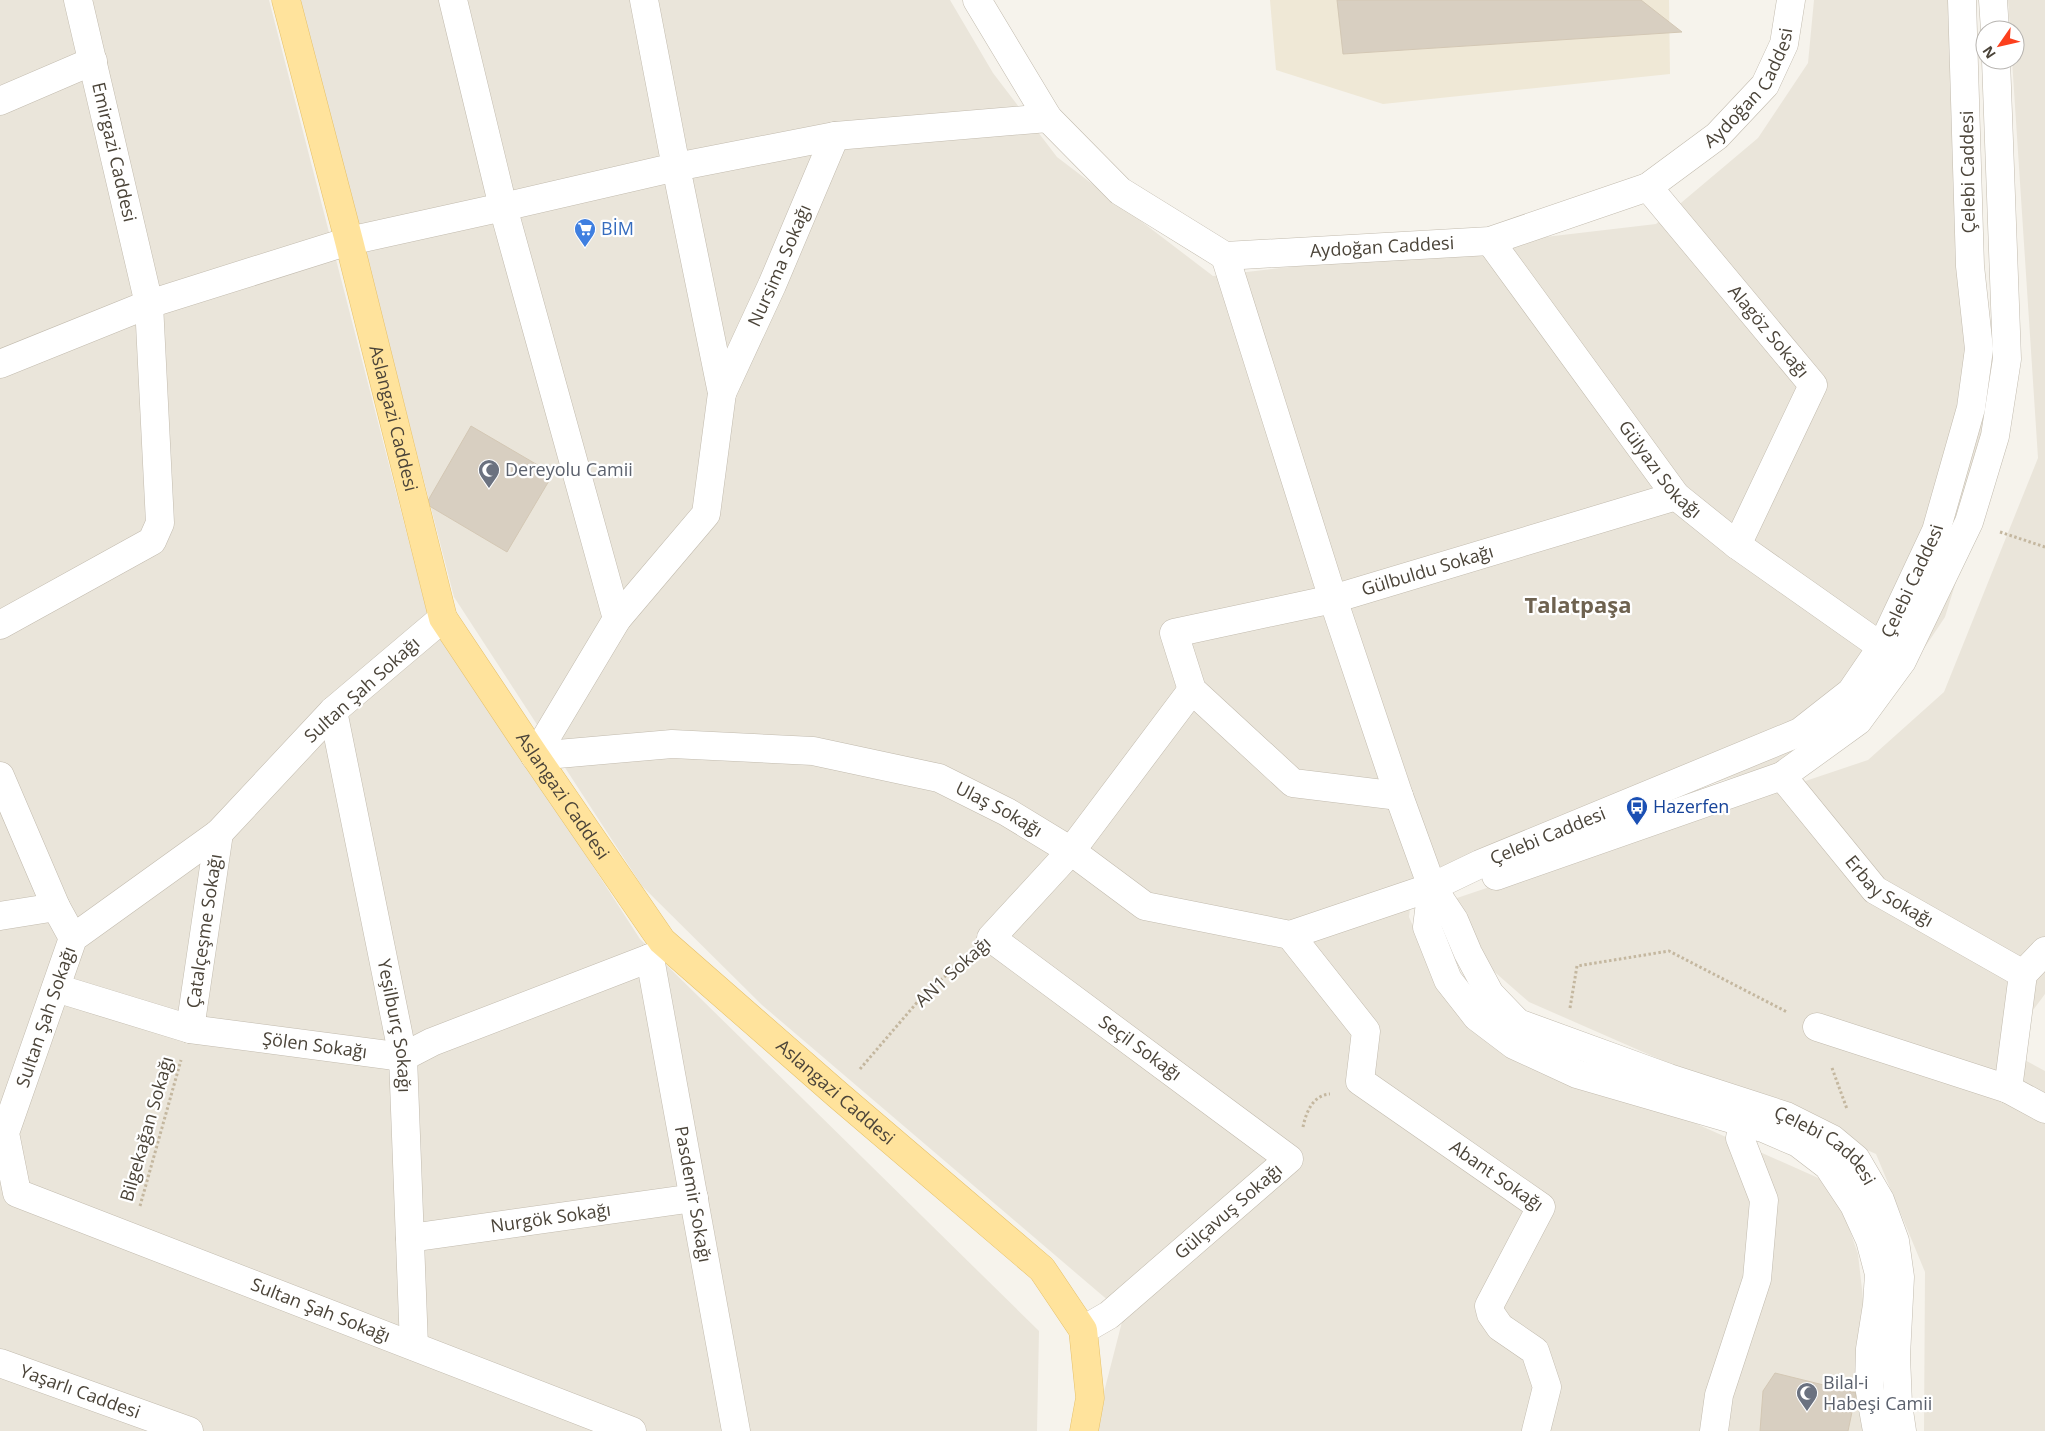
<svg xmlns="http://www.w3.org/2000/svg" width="2045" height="1431" font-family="'Open Sans',sans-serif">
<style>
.residential{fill:#eae5da}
.education{fill:#efe8d6}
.building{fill:#d8cfc1;stroke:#d3c7b4}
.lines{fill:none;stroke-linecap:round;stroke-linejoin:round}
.minor-casing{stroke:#c2bbae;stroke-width:29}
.major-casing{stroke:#e6c16a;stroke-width:29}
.path{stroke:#c4b79f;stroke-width:3;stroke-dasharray:2.5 2.5;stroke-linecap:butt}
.minor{stroke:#fff;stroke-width:28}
.major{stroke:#ffe39c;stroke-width:28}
.labels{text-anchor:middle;stroke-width:4.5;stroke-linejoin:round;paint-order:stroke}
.street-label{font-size:18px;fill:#4b4439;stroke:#fff}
.shop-label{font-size:18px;fill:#366cbe;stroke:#fff;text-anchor:start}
.worship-label{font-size:18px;fill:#5b616d;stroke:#fff;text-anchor:start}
.transit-label{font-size:18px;fill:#164399;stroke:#fff;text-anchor:start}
.district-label{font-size:22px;font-weight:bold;fill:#6e6250;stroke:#fff}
</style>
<rect width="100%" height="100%" fill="#f6f3ec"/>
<g class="residential">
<path d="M0,0H269L426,608L640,939L1039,1331L1037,1431H0Z"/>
<path d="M300,0H950L993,73L1057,157L1213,276L1656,224L1758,138L1808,63L1814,0H1956L1999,444L1945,617L1891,698L1854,731L1773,765L1414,875L1409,917L1429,962L1463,1020L1834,1185L1858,1254L1878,1431H1094L1124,1314L762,1005L642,886L454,597Z"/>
<path d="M2008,0H2045V994L2004,1049L2045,1071V1431H1924L1925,1272L1876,1154L1529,1002L1465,946L1457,898L1868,760L1944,692L2038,458L2012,60H2015V30H2010Z"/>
</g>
<path class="education" d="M1270,0H1669L1670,74L1383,104L1276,70Z"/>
<g class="building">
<path d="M1337,0H1641L1682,32L1343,54Z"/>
<path d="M471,426L553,474L507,552L426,504Z"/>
<path d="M1775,1373L1856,1393L1848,1431H1760L1763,1391Z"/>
</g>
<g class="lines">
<g class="minor-casing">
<g id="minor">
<path id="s1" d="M977,0L1048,118L1120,191L1225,256L1490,241L1648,187L1717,136L1765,85L1784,44L1791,0"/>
<path d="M1993,0L1995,30"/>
<path d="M0,101L93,61"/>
<path id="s2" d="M1648,187L1813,385L1737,545"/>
<path id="s3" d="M1490,241L1676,496L1737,545L1896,657"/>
<path id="s4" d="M1225,256L1333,599L1399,796L1432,887L1454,920L1468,953L1490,994L1518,1023L1669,1078L1786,1116L1832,1139L1856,1159L1880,1200L1895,1241L1900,1277L1896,1356L1898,1404L1902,1431"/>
<path d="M0,364L149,304L349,241L503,207L453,0"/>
<path id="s5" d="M722,393L772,285L835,136"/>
<path id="s6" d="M443,618L333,711L219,833L73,938L5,1133L17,1193L632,1431"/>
<path d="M617,619L503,207L676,167L644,0"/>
<path d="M0,625L152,541L160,523L149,304L78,0"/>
<path id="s7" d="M333,711L403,1057L414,1346"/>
<path id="s8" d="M535,756L672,744L813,751L939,778L1007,812L1071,851L1145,906L1290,935L1432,887L1480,864L1800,732L1851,692L1881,648L1936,531L1971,408L1979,349L1970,266L1962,0"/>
<path d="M535,756L617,619L706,514L722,393L676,167L835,136L1048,118"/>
<path d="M0,776L56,907L73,938"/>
<path id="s9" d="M1782,776L1875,890L2023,974"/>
<path id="s10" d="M1399,796L1293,783L1192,690L1174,633L1333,599L1676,496"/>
<path d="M1496,876L1782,776L1858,721L1902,661L1969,522L1995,436L2007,359L1996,60"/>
<path d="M1432,887L1427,927L1448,980L1477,1017L1514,1045L1577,1074L1763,1128L1798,1143L1828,1166L1854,1205L1870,1240L1879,1274L1877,1305L1870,1349L1869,1386L1877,1431"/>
<path d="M0,916L56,907"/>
<path id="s11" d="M1290,935L1366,1031L1360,1081L1541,1207L1489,1306L1491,1314L1500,1327L1535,1351L1547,1387L1536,1431"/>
<path id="s12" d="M650,958L736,1431"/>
<path id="s13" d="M56,988L190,1029L403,1057L432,1042L650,958"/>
<path d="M1817,1027L2008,1089L2045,1109"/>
<path id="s14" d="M190,1029L219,833"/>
<path d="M2008,1089L2023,974L2045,951"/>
<path id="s15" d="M410,1238L694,1198"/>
<path id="s16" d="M1083,1330L1109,1315L1289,1159L991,938L1071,851L1192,690"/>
<path id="s17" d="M0,1363L189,1431"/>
<path d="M1714,1431L1719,1395L1757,1279L1764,1200L1740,1138L1743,1123"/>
</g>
</g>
<g class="major-casing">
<g id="major">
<path id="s18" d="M286,0L349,241L443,618L535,756L662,941L838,1095L1042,1269L1083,1330L1090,1398L1084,1431"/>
</g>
</g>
<g class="path">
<path d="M2000,532L2045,547"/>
<path d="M1570,1008L1577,966L1669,951L1787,1012"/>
<path d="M1832,1068L1847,1109"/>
<path d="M860,1069L926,992L966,959"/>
<path d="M1303,1127C1306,1112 1313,1095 1330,1094"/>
<path d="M140,1206L181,1060"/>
</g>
<use href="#minor" class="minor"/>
<use href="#major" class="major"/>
</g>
<defs>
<g id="supermarket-pin" transform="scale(1.125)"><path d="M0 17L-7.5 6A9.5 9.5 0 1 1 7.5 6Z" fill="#3f7fe0" stroke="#fff"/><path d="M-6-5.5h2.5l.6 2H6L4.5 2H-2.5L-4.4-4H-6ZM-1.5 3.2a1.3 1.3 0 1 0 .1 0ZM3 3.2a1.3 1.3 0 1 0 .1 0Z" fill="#fff"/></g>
<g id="mosque-pin" transform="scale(1.125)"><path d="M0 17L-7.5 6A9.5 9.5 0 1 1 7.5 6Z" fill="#6b7280" stroke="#fff"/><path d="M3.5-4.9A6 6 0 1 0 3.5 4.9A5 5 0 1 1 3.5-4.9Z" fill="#fff"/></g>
<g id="bus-pin" transform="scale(1.125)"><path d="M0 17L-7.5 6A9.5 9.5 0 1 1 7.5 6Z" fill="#1a4fb4" stroke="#fff"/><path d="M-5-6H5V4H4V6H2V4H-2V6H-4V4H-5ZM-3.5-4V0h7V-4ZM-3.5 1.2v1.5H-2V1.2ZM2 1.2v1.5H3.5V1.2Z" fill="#fff"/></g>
</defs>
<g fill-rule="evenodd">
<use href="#supermarket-pin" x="585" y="229"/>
<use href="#mosque-pin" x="489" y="470"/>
<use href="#bus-pin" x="1637" y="807"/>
<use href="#mosque-pin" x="1807" y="1393"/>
</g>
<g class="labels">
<g class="street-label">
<text dy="6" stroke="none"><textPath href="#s1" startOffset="941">Aydoğan Caddesi</textPath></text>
<text transform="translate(114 152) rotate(77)" y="6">Emirgazi Caddesi</text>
<text transform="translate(1968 172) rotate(-91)" y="6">Çelebi Caddesi</text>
<text dy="6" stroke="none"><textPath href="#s1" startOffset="521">Aydoğan Caddesi</textPath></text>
<text dy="6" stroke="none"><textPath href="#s5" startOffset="140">Nursima Sokağı</textPath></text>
<text dy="6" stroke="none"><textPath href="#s2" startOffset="188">Alagöz Sokağı</textPath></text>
<text dy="6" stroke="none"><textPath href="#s18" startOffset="432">Aslangazi Caddesi</textPath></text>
<text dy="6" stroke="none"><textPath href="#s3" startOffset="285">Gülyazı Sokağı</textPath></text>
<text dy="6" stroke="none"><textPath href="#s10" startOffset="565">Gülbuldu Sokağı</textPath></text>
<text dy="6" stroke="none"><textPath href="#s8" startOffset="1540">Çelebi Caddesi</textPath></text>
<text transform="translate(362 690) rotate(-42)" y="6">Sultan Şah Sokağı</text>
<text dy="6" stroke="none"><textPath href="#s18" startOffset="852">Aslangazi Caddesi</textPath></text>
<text dy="6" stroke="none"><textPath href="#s8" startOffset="475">Ulaş Sokağı</textPath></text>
<text dy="6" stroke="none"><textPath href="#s8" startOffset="1075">Çelebi Caddesi</textPath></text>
<text dy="6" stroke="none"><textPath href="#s9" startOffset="159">Erbay Sokağı</textPath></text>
<text dy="6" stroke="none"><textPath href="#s14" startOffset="99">Çatalçeşme Sokağı</textPath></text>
<text transform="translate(953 972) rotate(-42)" y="6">AN1 Sokağı</text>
<text transform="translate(46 1017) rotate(-71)" y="6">Sultan Şah Sokağı</text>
<text dy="6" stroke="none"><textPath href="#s7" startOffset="321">Yeşilburç Sokağı</textPath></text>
<text dy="6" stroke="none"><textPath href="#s13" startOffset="266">Şölen Sokağı</textPath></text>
<text transform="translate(1140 1048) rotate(36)" y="6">Seçil Sokağı</text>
<text dy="6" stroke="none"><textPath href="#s18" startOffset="1258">Aslangazi Caddesi</textPath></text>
<text transform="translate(147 1129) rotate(-74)" y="6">Bilgekağan Sokağı</text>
<text dy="6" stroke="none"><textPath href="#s4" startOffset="1160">Çelebi Caddesi</textPath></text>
<text dy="6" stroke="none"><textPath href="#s11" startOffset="339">Abant Sokağı</textPath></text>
<text dy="6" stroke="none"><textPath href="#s12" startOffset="240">Pasdemir Sokağı</textPath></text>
<text dy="6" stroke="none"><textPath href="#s16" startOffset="188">Gülçavuş Sokağı</textPath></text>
<text dy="6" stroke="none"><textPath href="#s15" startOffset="142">Nurgök Sokağı</textPath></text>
<text dy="6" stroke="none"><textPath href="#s6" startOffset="1084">Sultan Şah Sokağı</textPath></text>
<text dy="6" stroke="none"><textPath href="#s17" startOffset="85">Yaşarlı Caddesi</textPath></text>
</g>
<g class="shop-label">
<text x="601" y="235">BİM</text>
</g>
<g class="worship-label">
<text x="505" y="476">Dereyolu Camii</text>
<text x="1823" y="1389">Bilal-i<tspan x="1823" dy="21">Habeşi Camii</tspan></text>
</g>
<g class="transit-label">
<text x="1653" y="813">Hazerfen</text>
</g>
<g class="district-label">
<text x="1578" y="613">Talatpaşa</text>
</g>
</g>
<g transform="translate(2000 45) rotate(236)"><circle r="24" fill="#ffffff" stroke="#b7b4b0"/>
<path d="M0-4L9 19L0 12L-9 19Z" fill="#fc3f1d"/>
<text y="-8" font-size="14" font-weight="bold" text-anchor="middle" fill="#4b4439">N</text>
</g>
</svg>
